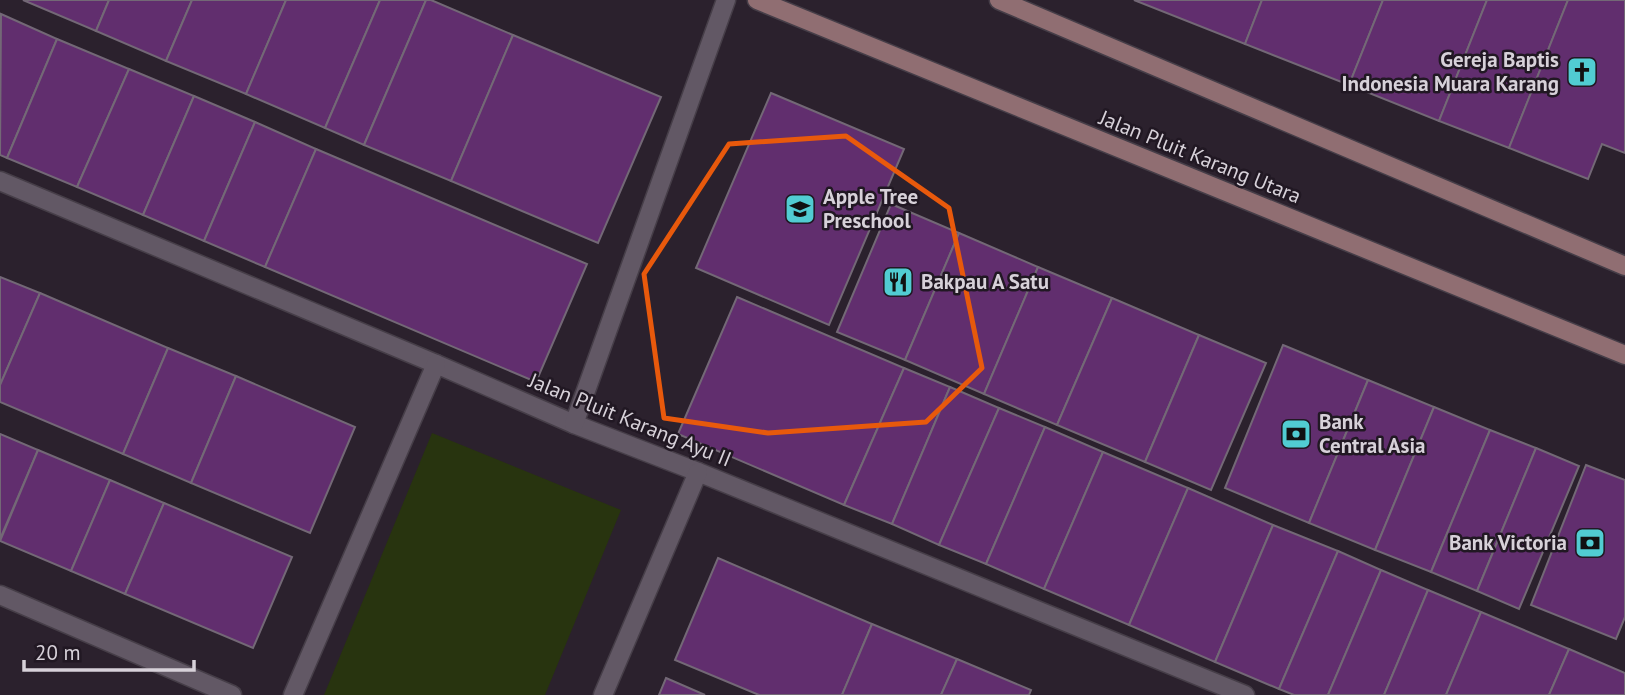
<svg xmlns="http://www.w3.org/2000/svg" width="1625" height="695" font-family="'PT Sans',sans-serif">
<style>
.green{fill:#28340f}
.building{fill:#612e6e;stroke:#736876;stroke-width:2}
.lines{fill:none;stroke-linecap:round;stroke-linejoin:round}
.street-casing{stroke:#463e48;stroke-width:21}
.secondary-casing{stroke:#463e48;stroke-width:21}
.street{stroke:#625865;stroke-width:18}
.secondary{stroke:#906e72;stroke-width:18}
.marked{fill:none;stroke:#e8590c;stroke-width:5;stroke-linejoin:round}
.labels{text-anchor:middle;stroke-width:5;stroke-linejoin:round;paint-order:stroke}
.poi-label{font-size:21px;font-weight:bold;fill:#d7d1d9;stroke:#211823;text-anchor:start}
.street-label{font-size:21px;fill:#d7d1d9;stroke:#211823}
</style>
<rect width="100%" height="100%" fill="#2b212d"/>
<path class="green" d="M432,433L621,510L545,695H324Z"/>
<g class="building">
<path d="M23,0H109L96,31Z"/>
<path d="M109,0H192L166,61L96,31Z"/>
<path d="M192,0H286L246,94L166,61Z"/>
<path d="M286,0H380L325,128L246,94Z"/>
<path d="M380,0H426L364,145L325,128Z"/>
<path d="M426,0H431L513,35L451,181L364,145Z"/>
<path d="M1134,0H1262L1245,44Z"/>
<path d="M1262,0H1383L1349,85L1245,44Z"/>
<path d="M1383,0H1487L1439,121L1349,85Z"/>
<path d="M1487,0H1568L1509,148L1439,121Z"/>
<path d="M1568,0H1625V153L1602,144L1588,179L1509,148Z"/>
<path d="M1,14L57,39L7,158L0,155Z"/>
<path d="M513,35L661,97L598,243L451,181Z"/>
<path d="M57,39L129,69L77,187L7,158Z"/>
<path d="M129,69L194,96L143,215L77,187Z"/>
<path d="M771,93L904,149L829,325L696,268Z"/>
<path d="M194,96L255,122L204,241L143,215Z"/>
<path d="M255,122L316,149L265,267L204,241Z"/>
<path d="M316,149L587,264L536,382L265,267Z"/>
<path d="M891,204L959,233L905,360L837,332Z"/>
<path d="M959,233L1038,267L984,394L905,360Z"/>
<path d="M1038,267L1112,298L1057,425L984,394Z"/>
<path d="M0,277L40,293L0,385Z"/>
<path d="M40,293L168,348L123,454L0,402V385Z"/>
<path d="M737,297L904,368L844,505L678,434Z"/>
<path d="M1112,298L1199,335L1145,462L1057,425Z"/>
<path d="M1199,335L1266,363L1211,490L1145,462Z"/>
<path d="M1283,345L1368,380L1309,523L1225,488Z"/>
<path d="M168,348L236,376L191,483L123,454Z"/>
<path d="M904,368L950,387L892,524L844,505Z"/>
<path d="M236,376L355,427L310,533L191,483Z"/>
<path d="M1368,380L1434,407L1375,550L1309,523Z"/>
<path d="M950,387L999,408L939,545L892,524Z"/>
<path d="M1434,407L1490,430L1431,572L1375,550Z"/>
<path d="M999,408L1045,427L986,564L939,545Z"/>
<path d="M1045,427L1103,452L1044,589L986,564Z"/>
<path d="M1490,430L1536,448L1477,591L1431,572Z"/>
<path d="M0,434L38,450L0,539Z"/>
<path d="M1536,448L1579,466L1519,609L1477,591Z"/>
<path d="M38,450L110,480L71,571L0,541Z"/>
<path d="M1103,452L1188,488L1129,625L1044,589Z"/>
<path d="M1586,465L1625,480V617L1616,639L1531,605Z"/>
<path d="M110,480L164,503L125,594L71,571Z"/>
<path d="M1188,488L1273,525L1215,662L1129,625Z"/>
<path d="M164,503L292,557L253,648L125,594Z"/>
<path d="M1273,525L1338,551L1279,689L1215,662Z"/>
<path d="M1338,551L1381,570L1328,695H1294L1279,689Z"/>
<path d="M718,558L872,624L842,695H759L675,660Z"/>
<path d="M1381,570L1428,590L1384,695H1328Z"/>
<path d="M1428,590L1481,612L1446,695H1384Z"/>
<path d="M1481,612L1569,649L1549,695H1446Z"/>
<path d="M872,624L957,659L941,695H842Z"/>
<path d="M1569,649L1625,673V695H1549Z"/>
<path d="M957,659L1031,690L1029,695H941Z"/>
<path d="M666,678L705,695H659Z"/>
</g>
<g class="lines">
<g class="street-casing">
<g id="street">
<path d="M0,181L436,364L574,424L698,472L1245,695"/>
<path d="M574,424L726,0"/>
<path d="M0,595L232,695"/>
<path d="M293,695L436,364"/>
<path d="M603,695L698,472"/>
</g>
</g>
<g class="secondary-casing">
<g id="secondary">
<path d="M757,0L1625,355"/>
<path d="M999,0L1625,266"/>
</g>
</g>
<use href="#street" class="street"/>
<use href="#secondary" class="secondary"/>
</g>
<path class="marked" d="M846,136L949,208L982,368L926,422L768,433L664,418L644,274L729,144Z"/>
<defs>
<g id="church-square" transform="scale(1.575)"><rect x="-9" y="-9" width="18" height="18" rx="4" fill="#51ccd2" stroke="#211823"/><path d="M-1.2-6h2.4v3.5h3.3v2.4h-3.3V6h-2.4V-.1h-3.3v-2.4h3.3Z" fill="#111"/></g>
<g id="school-square" transform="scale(1.575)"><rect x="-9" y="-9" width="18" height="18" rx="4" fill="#51ccd2" stroke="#211823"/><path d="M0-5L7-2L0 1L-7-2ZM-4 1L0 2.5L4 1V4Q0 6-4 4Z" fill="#111"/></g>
<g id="restaurant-square" transform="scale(1.575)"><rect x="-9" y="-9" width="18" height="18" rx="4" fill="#51ccd2" stroke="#211823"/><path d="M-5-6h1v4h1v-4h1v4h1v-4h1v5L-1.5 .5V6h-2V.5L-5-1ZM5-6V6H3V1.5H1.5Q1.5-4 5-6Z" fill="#111"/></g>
<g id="bank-square" transform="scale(1.575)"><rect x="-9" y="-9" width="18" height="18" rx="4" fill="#51ccd2" stroke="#211823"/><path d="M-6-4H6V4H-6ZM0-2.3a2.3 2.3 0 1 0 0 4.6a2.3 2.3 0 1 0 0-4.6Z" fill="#111"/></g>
</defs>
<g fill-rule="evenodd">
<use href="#church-square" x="1582" y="72"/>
<use href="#school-square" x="800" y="209"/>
<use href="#restaurant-square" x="898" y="282"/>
<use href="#bank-square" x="1296" y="434"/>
<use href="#bank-square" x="1590" y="543"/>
</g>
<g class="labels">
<g class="poi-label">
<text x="1559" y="67" text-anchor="end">Gereja Baptis<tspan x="1559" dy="24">Indonesia Muara Karang</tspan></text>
<text x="823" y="204">Apple Tree<tspan x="823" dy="24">Preschool</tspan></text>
<text x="921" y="289">Bakpau A Satu</text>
<text x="1319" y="429">Bank<tspan x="1319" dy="24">Central Asia</tspan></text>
<text x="1567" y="550" text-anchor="end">Bank Victoria</text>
</g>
<g class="street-label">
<text transform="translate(1200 157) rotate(22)" y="7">Jalan Pluit Karang Utara</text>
<text transform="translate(630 420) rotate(22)" y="7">Jalan Pluit Karang Ayu II</text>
</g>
</g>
<path d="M24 660v10h170v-10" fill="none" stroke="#d7d1d9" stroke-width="3.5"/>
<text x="35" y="660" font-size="21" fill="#d7d1d9" stroke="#211823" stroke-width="5" paint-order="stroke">20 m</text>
</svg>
